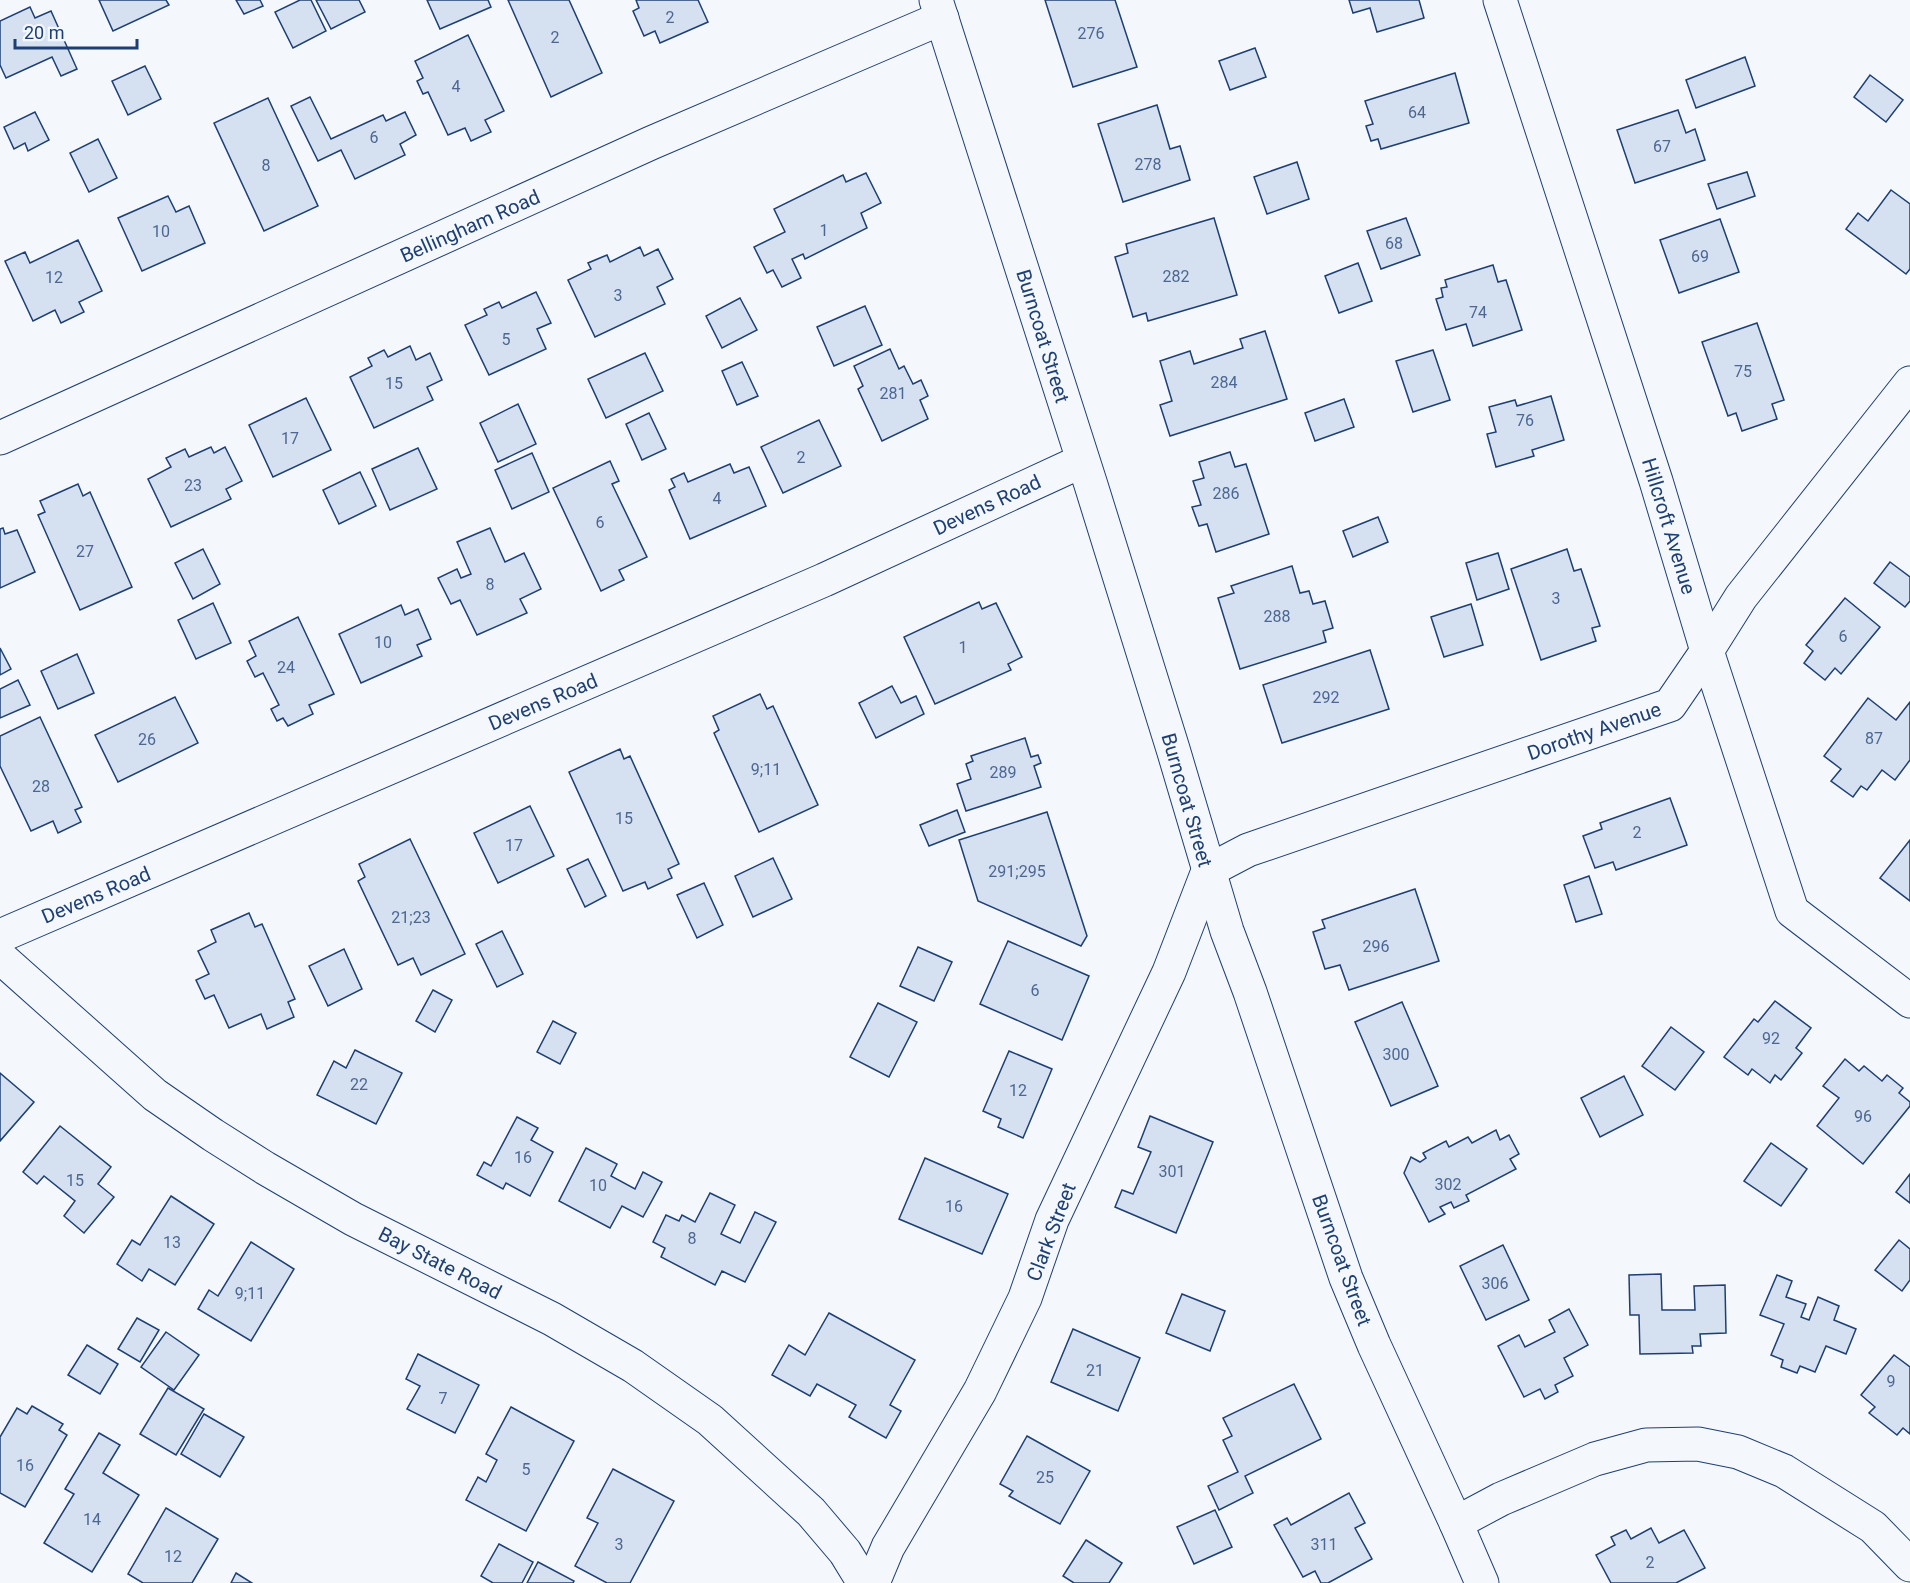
<svg xmlns="http://www.w3.org/2000/svg" width="1910" height="1583" font-family="Roboto,sans-serif">
<style>
.building{fill:#d5e0f0;stroke:#1d3f73;stroke-width:1.5}
.lines{fill:none;stroke-linecap:round;stroke-linejoin:round}
.minor-casing{stroke:#1d3f73;stroke-width:35}
.major-casing{stroke:#1d3f73;stroke-width:35}
.minor{stroke:#f4f7fb;stroke-width:33}
.major{stroke:#f4f7fb;stroke-width:33}
.labels{text-anchor:middle;stroke-width:4.5;stroke-linejoin:round;paint-order:stroke}
.number-label{font-size:16px;fill:#4b6792}
.street-label{font-size:20px;fill:#1d3f73;stroke:#f4f7fb}
</style>
<rect width="100%" height="100%" fill="#f4f7fb"/>
<g class="building">
<path d="M99,0H166L169,5L113,31Z"/>
<path d="M236,0H260L263,6L244,14Z"/>
<path d="M300,0H311L326,31L293,48L275,12Z"/>
<path d="M316,0H359L365,12L331,29Z"/>
<path d="M427,0H488L491,7L440,29Z"/>
<path d="M508,0H569L602,73L551,97Z"/>
<path d="M636,0H698L708,22L660,43L655,31L644,36L633,11L639,8Z"/>
<path d="M1045,0H1115L1137,67L1073,87Z"/>
<path d="M1349,0H1419L1424,18L1377,32L1370,8L1353,13Z"/>
<path d="M30,7L35,18L51,11L77,69L61,76L52,57L6,78L0,65V21Z"/>
<path d="M468,35L504,111L485,120L491,132L471,141L465,128L448,135L428,92L423,94L417,81L423,78L415,61Z"/>
<path d="M1255,48L1266,77L1230,90L1219,61Z"/>
<path d="M1745,57L1755,86L1696,108L1686,80Z"/>
<path d="M145,66L161,99L128,115L112,81Z"/>
<path d="M1455,73L1469,123L1381,149L1378,139L1371,141L1366,126L1373,124L1365,101Z"/>
<path d="M1870,75L1903,100L1886,122L1854,97Z"/>
<path d="M310,97L331,139L383,115L386,121L405,112L416,135L400,144L405,155L355,179L341,150L318,161L291,106Z"/>
<path d="M268,98L318,206L264,231L214,123Z"/>
<path d="M1157,105L1170,149L1180,146L1190,180L1123,202L1098,124Z"/>
<path d="M1678,110L1686,133L1695,129L1705,160L1635,183L1617,130Z"/>
<path d="M35,112L49,140L28,151L25,143L14,149L4,127Z"/>
<path d="M98,139L117,178L89,192L70,153Z"/>
<path d="M1297,162L1309,199L1267,214L1254,177Z"/>
<path d="M1747,172L1755,196L1717,209L1708,184Z"/>
<path d="M866,173L881,203L861,213L867,228L805,259L803,254L792,259L801,278L782,287L773,270L767,273L754,247L785,232L774,209L843,175L846,182Z"/>
<path d="M1891,190L1910,204V269L1906,274L1846,229L1858,213L1868,221Z"/>
<path d="M168,196L176,212L189,206L205,243L142,271L118,218Z"/>
<path d="M1214,218L1237,295L1148,321L1146,313L1133,317L1115,257L1128,253L1126,244Z"/>
<path d="M1406,218L1420,255L1381,269L1367,231Z"/>
<path d="M1720,219L1739,272L1679,293L1660,240Z"/>
<path d="M78,240L102,291L79,302L84,312L61,323L55,310L33,321L5,261L25,252L30,263Z"/>
<path d="M640,247L644,256L658,249L673,279L657,287L665,304L595,337L568,280L591,269L588,263L607,255L610,262Z"/>
<path d="M1358,263L1372,301L1339,313L1325,276Z"/>
<path d="M1493,265L1498,282L1506,280L1522,330L1473,346L1466,324L1446,330L1436,299L1443,297L1441,288L1447,287L1445,280Z"/>
<path d="M536,292L551,323L537,329L546,349L489,375L465,325L487,315L484,309L499,302L502,308Z"/>
<path d="M740,298L757,330L722,348L706,316Z"/>
<path d="M865,306L882,345L834,366L817,327Z"/>
<path d="M1757,323L1784,400L1772,404L1777,419L1742,431L1736,413L1728,416L1702,342Z"/>
<path d="M1265,331L1287,399L1170,436L1160,405L1172,401L1160,361L1190,351L1194,364L1243,348L1240,339Z"/>
<path d="M410,346L416,360L430,353L442,380L427,387L433,400L374,428L350,377L372,366L368,358L384,350L388,357Z"/>
<path d="M890,349L899,369L904,366L913,384L921,380L928,396L920,400L928,419L882,441L858,389L863,386L854,366Z"/>
<path d="M1433,350L1450,400L1413,412L1396,361Z"/>
<path d="M645,353L663,391L606,418L588,379Z"/>
<path d="M742,362L758,396L737,405L722,371Z"/>
<path d="M1551,396L1564,440L1532,450L1534,456L1496,467L1487,434L1496,432L1489,407L1515,400L1517,406Z"/>
<path d="M306,398L331,450L273,477L249,425Z"/>
<path d="M1344,399L1354,427L1315,441L1305,413Z"/>
<path d="M518,404L536,444L498,462L480,423Z"/>
<path d="M649,413L666,449L642,460L626,424Z"/>
<path d="M819,420L841,466L783,493L761,447Z"/>
<path d="M211,447L214,453L225,447L242,481L226,489L231,499L171,527L148,479L171,467L166,458L185,449L189,457Z"/>
<path d="M418,448L437,489L390,510L372,469Z"/>
<path d="M1230,452L1235,467L1246,464L1269,534L1216,552L1207,524L1199,526L1192,507L1201,505L1193,481L1204,478L1199,462Z"/>
<path d="M532,453L549,492L512,509L495,470Z"/>
<path d="M610,461L619,481L612,484L647,557L619,570L624,580L601,591L553,488Z"/>
<path d="M730,464L734,473L749,467L766,506L690,539L669,490L675,487L671,479L684,473L688,482Z"/>
<path d="M360,472L376,506L339,524L323,490Z"/>
<path d="M78,484L83,496L90,492L132,587L80,610L38,515L45,512L40,501Z"/>
<path d="M1378,517L1388,542L1353,557L1343,531Z"/>
<path d="M3,528L5,534L17,530L35,572L0,588V529Z"/>
<path d="M490,528L505,562L524,553L541,589L520,599L527,613L477,635L460,600L451,604L438,578L457,569L461,578L471,574L457,542Z"/>
<path d="M203,549L220,584L193,599L175,563Z"/>
<path d="M1567,549L1574,571L1581,569L1600,626L1592,628L1596,641L1541,660L1511,569Z"/>
<path d="M1498,553L1509,589L1477,600L1466,563Z"/>
<path d="M1890,562L1910,577V601L1905,607L1874,583Z"/>
<path d="M1292,566L1300,593L1309,591L1313,604L1325,601L1333,628L1323,631L1326,642L1240,669L1218,598L1234,593L1231,586Z"/>
<path d="M1845,598L1880,627L1841,674L1835,668L1825,680L1804,663L1813,651L1806,645Z"/>
<path d="M979,602L982,609L996,603L1022,657L1008,664L1011,670L935,704L904,637Z"/>
<path d="M213,603L231,643L196,659L178,620Z"/>
<path d="M1471,604L1483,645L1444,657L1431,617Z"/>
<path d="M401,605L405,615L418,609L431,639L417,645L422,656L361,683L339,634Z"/>
<path d="M298,617L334,694L309,705L313,714L288,726L283,718L277,721L271,709L279,705L263,673L255,677L247,661L256,656L249,641Z"/>
<path d="M0,648L11,669L0,675Z"/>
<path d="M1370,650L1389,709L1282,743L1263,685Z"/>
<path d="M77,654L94,693L58,709L41,671Z"/>
<path d="M18,680L30,705L0,718V689Z"/>
<path d="M892,686L901,703L916,696L924,714L876,738L859,703Z"/>
<path d="M760,694L767,709L773,706L818,805L759,832L714,733L719,730L713,716Z"/>
<path d="M175,697L198,743L118,782L95,735Z"/>
<path d="M1868,698L1896,720L1910,702V760L1895,780L1882,770L1867,790L1861,786L1853,797L1831,781L1841,769L1824,756Z"/>
<path d="M40,717L82,807L75,810L81,822L58,833L53,821L31,831L0,766V736Z"/>
<path d="M1025,738L1031,757L1038,755L1041,763L1034,766L1041,787L966,811L957,784L971,779L966,764L973,761L971,756Z"/>
<path d="M620,749L624,759L630,756L679,864L668,869L672,878L648,889L645,882L623,891L569,772Z"/>
<path d="M1670,798L1687,845L1616,870L1613,862L1595,868L1583,836L1602,829L1600,823Z"/>
<path d="M530,806L554,856L498,883L474,833Z"/>
<path d="M957,810L965,832L929,846L920,825Z"/>
<path d="M1047,812L1087,936L1081,946L978,901L959,840Z"/>
<path d="M410,839L465,954L421,975L413,958L398,965L358,881L365,877L359,864Z"/>
<path d="M1910,840V901L1880,878Z"/>
<path d="M773,858L792,899L753,917L735,876Z"/>
<path d="M588,859L606,896L585,907L567,869Z"/>
<path d="M1589,876L1602,914L1576,922L1564,885Z"/>
<path d="M704,883L723,925L697,938L677,895Z"/>
<path d="M1415,889L1439,961L1349,990L1340,965L1325,969L1313,932L1325,928L1322,920Z"/>
<path d="M249,913L255,927L262,924L295,999L288,1002L294,1017L267,1029L261,1014L229,1028L214,995L205,999L196,980L209,974L198,951L216,942L211,930Z"/>
<path d="M502,931L523,974L497,987L476,944Z"/>
<path d="M1008,941L1089,976L1062,1040L980,1004Z"/>
<path d="M918,947L952,962L934,1001L900,986Z"/>
<path d="M344,949L362,989L328,1006L309,966Z"/>
<path d="M433,990L452,1000L435,1032L416,1021Z"/>
<path d="M1775,1001L1811,1028L1796,1048L1802,1053L1781,1080L1775,1075L1770,1083L1752,1069L1748,1075L1724,1057L1754,1019L1758,1022Z"/>
<path d="M1402,1002L1438,1086L1391,1106L1355,1022Z"/>
<path d="M878,1003L917,1022L889,1077L850,1057Z"/>
<path d="M553,1021L576,1033L560,1064L537,1052Z"/>
<path d="M1671,1027L1704,1052L1675,1090L1642,1066Z"/>
<path d="M355,1050L402,1073L376,1124L317,1095L334,1061L346,1068Z"/>
<path d="M1009,1051L1052,1069L1023,1138L998,1127L1001,1119L983,1111Z"/>
<path d="M1845,1059L1859,1071L1864,1066L1882,1081L1887,1075L1903,1088L1899,1093L1910,1102V1106L1863,1164L1817,1126L1839,1098L1823,1086Z"/>
<path d="M0,1073L34,1102L0,1141Z"/>
<path d="M1624,1076L1643,1115L1600,1137L1581,1098Z"/>
<path d="M1150,1116L1213,1142L1176,1233L1115,1207L1122,1190L1133,1194L1151,1152L1138,1147Z"/>
<path d="M517,1117L538,1128L531,1140L553,1152L530,1196L506,1183L503,1189L477,1175L484,1162L491,1166Z"/>
<path d="M60,1126L111,1167L98,1184L114,1197L84,1233L64,1216L75,1201L44,1176L37,1184L23,1172Z"/>
<path d="M1496,1130L1500,1140L1509,1135L1519,1154L1510,1159L1516,1169L1466,1195L1469,1201L1454,1208L1451,1202L1440,1207L1445,1214L1429,1222L1404,1173L1411,1157L1420,1162L1426,1158L1423,1153L1446,1141L1449,1147L1468,1137L1472,1143Z"/>
<path d="M1771,1143L1807,1169L1781,1206L1744,1181Z"/>
<path d="M586,1148L617,1164L611,1176L635,1189L643,1172L662,1182L643,1217L622,1206L610,1228L559,1201Z"/>
<path d="M925,1158L1008,1194L982,1254L899,1219Z"/>
<path d="M1910,1174V1203L1896,1192Z"/>
<path d="M710,1193L735,1205L721,1234L740,1243L755,1212L776,1222L745,1282L722,1271L715,1285L661,1257L665,1248L653,1242L666,1215L679,1221L682,1215L695,1222Z"/>
<path d="M171,1196L214,1224L175,1285L149,1269L142,1281L117,1264L132,1240L140,1245Z"/>
<path d="M1899,1240L1910,1249V1280L1902,1291L1875,1270Z"/>
<path d="M251,1242L294,1269L251,1341L198,1309L209,1290L218,1296Z"/>
<path d="M1503,1245L1529,1300L1486,1320L1460,1266Z"/>
<path d="M1661,1274L1662,1310H1695L1694,1286L1725,1285L1726,1333L1700,1334L1701,1346H1692L1693,1353L1640,1354L1639,1315H1630L1629,1275Z"/>
<path d="M1777,1275L1792,1281L1786,1297L1806,1304L1801,1317L1809,1320L1818,1297L1839,1306L1834,1320L1856,1329L1846,1354L1826,1346L1815,1372L1800,1366L1797,1373L1781,1367L1783,1360L1771,1355L1784,1324L1760,1315Z"/>
<path d="M1182,1294L1225,1311L1210,1351L1166,1333Z"/>
<path d="M1569,1309L1588,1345L1564,1358L1573,1376L1555,1385L1558,1392L1545,1399L1540,1389L1524,1397L1498,1346L1519,1335L1525,1347L1555,1332L1549,1320Z"/>
<path d="M829,1313L915,1360L890,1405L901,1411L886,1438L849,1417L856,1405L817,1384L810,1396L772,1375L789,1345L805,1355Z"/>
<path d="M137,1318L159,1330L140,1362L118,1349Z"/>
<path d="M1073,1329L1140,1358L1118,1411L1051,1382Z"/>
<path d="M166,1332L199,1355L174,1390L141,1367Z"/>
<path d="M87,1345L118,1364L100,1394L68,1375Z"/>
<path d="M418,1354L479,1385L455,1433L407,1409L420,1386L406,1379Z"/>
<path d="M1894,1355L1910,1367V1434L1903,1428L1897,1435L1869,1413L1875,1407L1861,1395Z"/>
<path d="M1294,1384L1321,1439L1245,1476L1253,1493L1219,1510L1208,1486L1238,1472L1223,1440L1232,1436L1223,1418Z"/>
<path d="M168,1388L204,1409L176,1455L140,1434Z"/>
<path d="M32,1406L63,1424L59,1430L67,1435L25,1507L0,1493V1437L17,1408L27,1414Z"/>
<path d="M511,1407L574,1441L526,1531L466,1500L478,1477L486,1482L497,1460L486,1454Z"/>
<path d="M204,1414L244,1437L220,1477L181,1454Z"/>
<path d="M99,1433L120,1445L103,1473L139,1495L92,1572L44,1543L74,1494L65,1489Z"/>
<path d="M1027,1436L1090,1471L1060,1524L1009,1496L1013,1491L1000,1484Z"/>
<path d="M613,1469L674,1501L630,1583H607L575,1566L598,1523L587,1518Z"/>
<path d="M1349,1493L1365,1523L1355,1528L1372,1559L1328,1583H1321L1315,1571L1303,1577L1274,1525L1287,1518L1291,1525Z"/>
<path d="M166,1508L218,1539L192,1583H143L128,1574Z"/>
<path d="M1215,1510L1232,1547L1194,1564L1177,1527Z"/>
<path d="M1651,1528L1659,1543L1684,1530L1705,1568L1676,1583H1611L1596,1555L1615,1545L1611,1537L1626,1530L1631,1539Z"/>
<path d="M1086,1540L1122,1563L1109,1583H1074L1063,1576Z"/>
<path d="M499,1544L533,1562L522,1583H493L481,1576Z"/>
<path d="M538,1562L574,1581L573,1583H527Z"/>
<path d="M236,1573L252,1583H231Z"/>
</g>
<g class="lines">
<g class="minor-casing">
<g id="minor">
<path d="M1500,0L1656,481L1707,651L1792,911L1910,1001"/>
<path d="M0,438L651,143L942,18"/>
<path d="M0,936L824,580L1082,461"/>
<path d="M0,957L155,1095L213,1135L265,1168L353,1219L552,1319L633,1366L710,1420L811,1512L845,1552L864,1583"/>
<path d="M1456,1523L1501,1499L1595,1459L1646,1445L1698,1444L1738,1452L1784,1471L1873,1527L1910,1565"/>
<path d="M873,1583L888,1547L980,1391L1025,1298L1052,1220L1169,972L1208,871L1248,850L1670,705L1707,651L1741,597L1910,383"/>
</g>
</g>
<g class="major-casing">
<path id="major" d="M936,0L1091,485L1173,749L1227,931L1250,992L1346,1278L1374,1345L1456,1523L1482,1583"/>
</g>
<use href="#minor" class="minor"/>
<use href="#major" class="major"/>
</g>
<g class="labels">
<g class="number-label">
<text x="670" y="23">2</text>
<text x="1091" y="39">276</text>
<text x="555" y="43">2</text>
<text x="456" y="92">4</text>
<text x="1417" y="118">64</text>
<text x="374" y="143">6</text>
<text x="1662" y="152">67</text>
<text x="1148" y="170">278</text>
<text x="266" y="171">8</text>
<text x="824" y="236">1</text>
<text x="161" y="237">10</text>
<text x="1394" y="249">68</text>
<text x="1700" y="262">69</text>
<text x="1176" y="282">282</text>
<text x="54" y="283">12</text>
<text x="618" y="301">3</text>
<text x="1478" y="318">74</text>
<text x="506" y="345">5</text>
<text x="1743" y="377">75</text>
<text x="1224" y="388">284</text>
<text x="394" y="389">15</text>
<text x="893" y="399">281</text>
<text x="1525" y="426">76</text>
<text x="290" y="444">17</text>
<text x="801" y="463">2</text>
<text x="193" y="491">23</text>
<text x="1226" y="499">286</text>
<text x="717" y="504">4</text>
<text x="600" y="528">6</text>
<text x="85" y="557">27</text>
<text x="490" y="590">8</text>
<text x="1556" y="604">3</text>
<text x="1277" y="622">288</text>
<text x="1843" y="642">6</text>
<text x="383" y="648">10</text>
<text x="963" y="653">1</text>
<text x="286" y="673">24</text>
<text x="1326" y="703">292</text>
<text x="1874" y="744">87</text>
<text x="147" y="745">26</text>
<text x="766" y="775">9;11</text>
<text x="1003" y="778">289</text>
<text x="41" y="792">28</text>
<text x="624" y="824">15</text>
<text x="1637" y="838">2</text>
<text x="514" y="851">17</text>
<text x="1017" y="877">291;295</text>
<text x="411" y="923">21;23</text>
<text x="1376" y="952">296</text>
<text x="1035" y="996">6</text>
<text x="1771" y="1044">92</text>
<text x="1396" y="1060">300</text>
<text x="359" y="1090">22</text>
<text x="1018" y="1096">12</text>
<text x="1863" y="1122">96</text>
<text x="523" y="1163">16</text>
<text x="1172" y="1177">301</text>
<text x="75" y="1186">15</text>
<text x="1448" y="1190">302</text>
<text x="598" y="1191">10</text>
<text x="954" y="1212">16</text>
<text x="692" y="1244">8</text>
<text x="172" y="1248">13</text>
<text x="1495" y="1289">306</text>
<text x="250" y="1299">9;11</text>
<text x="1095" y="1376">21</text>
<text x="1891" y="1387">9</text>
<text x="443" y="1404">7</text>
<text x="25" y="1471">16</text>
<text x="526" y="1475">5</text>
<text x="1045" y="1483">25</text>
<text x="92" y="1525">14</text>
<text x="619" y="1550">3</text>
<text x="1324" y="1550">311</text>
<text x="173" y="1562">12</text>
<text x="1650" y="1568">2</text>
</g>
<g class="street-label">
<text transform="translate(470 226) rotate(-24)" y="7">Bellingham Road</text>
<text transform="translate(1043 336) rotate(73)" y="7">Burncoat Street</text>
<text transform="translate(987 505) rotate(-25)" y="7">Devens Road</text>
<text transform="translate(1669 526) rotate(73)" y="7">Hillcroft Avenue</text>
<text transform="translate(543 702) rotate(-23)" y="7">Devens Road</text>
<text transform="translate(1594 731) rotate(-19)" y="7">Dorothy Avenue</text>
<text transform="translate(1187 800) rotate(74)" y="7">Burncoat Street</text>
<text transform="translate(96 895) rotate(-23)" y="7">Devens Road</text>
<text transform="translate(1051 1232) rotate(-69)" y="7">Clark Street</text>
<text transform="translate(1342 1260) rotate(70)" y="7">Burncoat Street</text>
<text transform="translate(440 1263) rotate(27)" y="7">Bay State Road</text>
</g>
</g>
<path d="M15 39v9h122v-9" fill="none" stroke="#1d3f73" stroke-width="3"/>
<text x="24" y="39" font-size="18" fill="#1d3f73" stroke="#f4f7fb" stroke-width="4.5" paint-order="stroke">20 m</text>
</svg>
